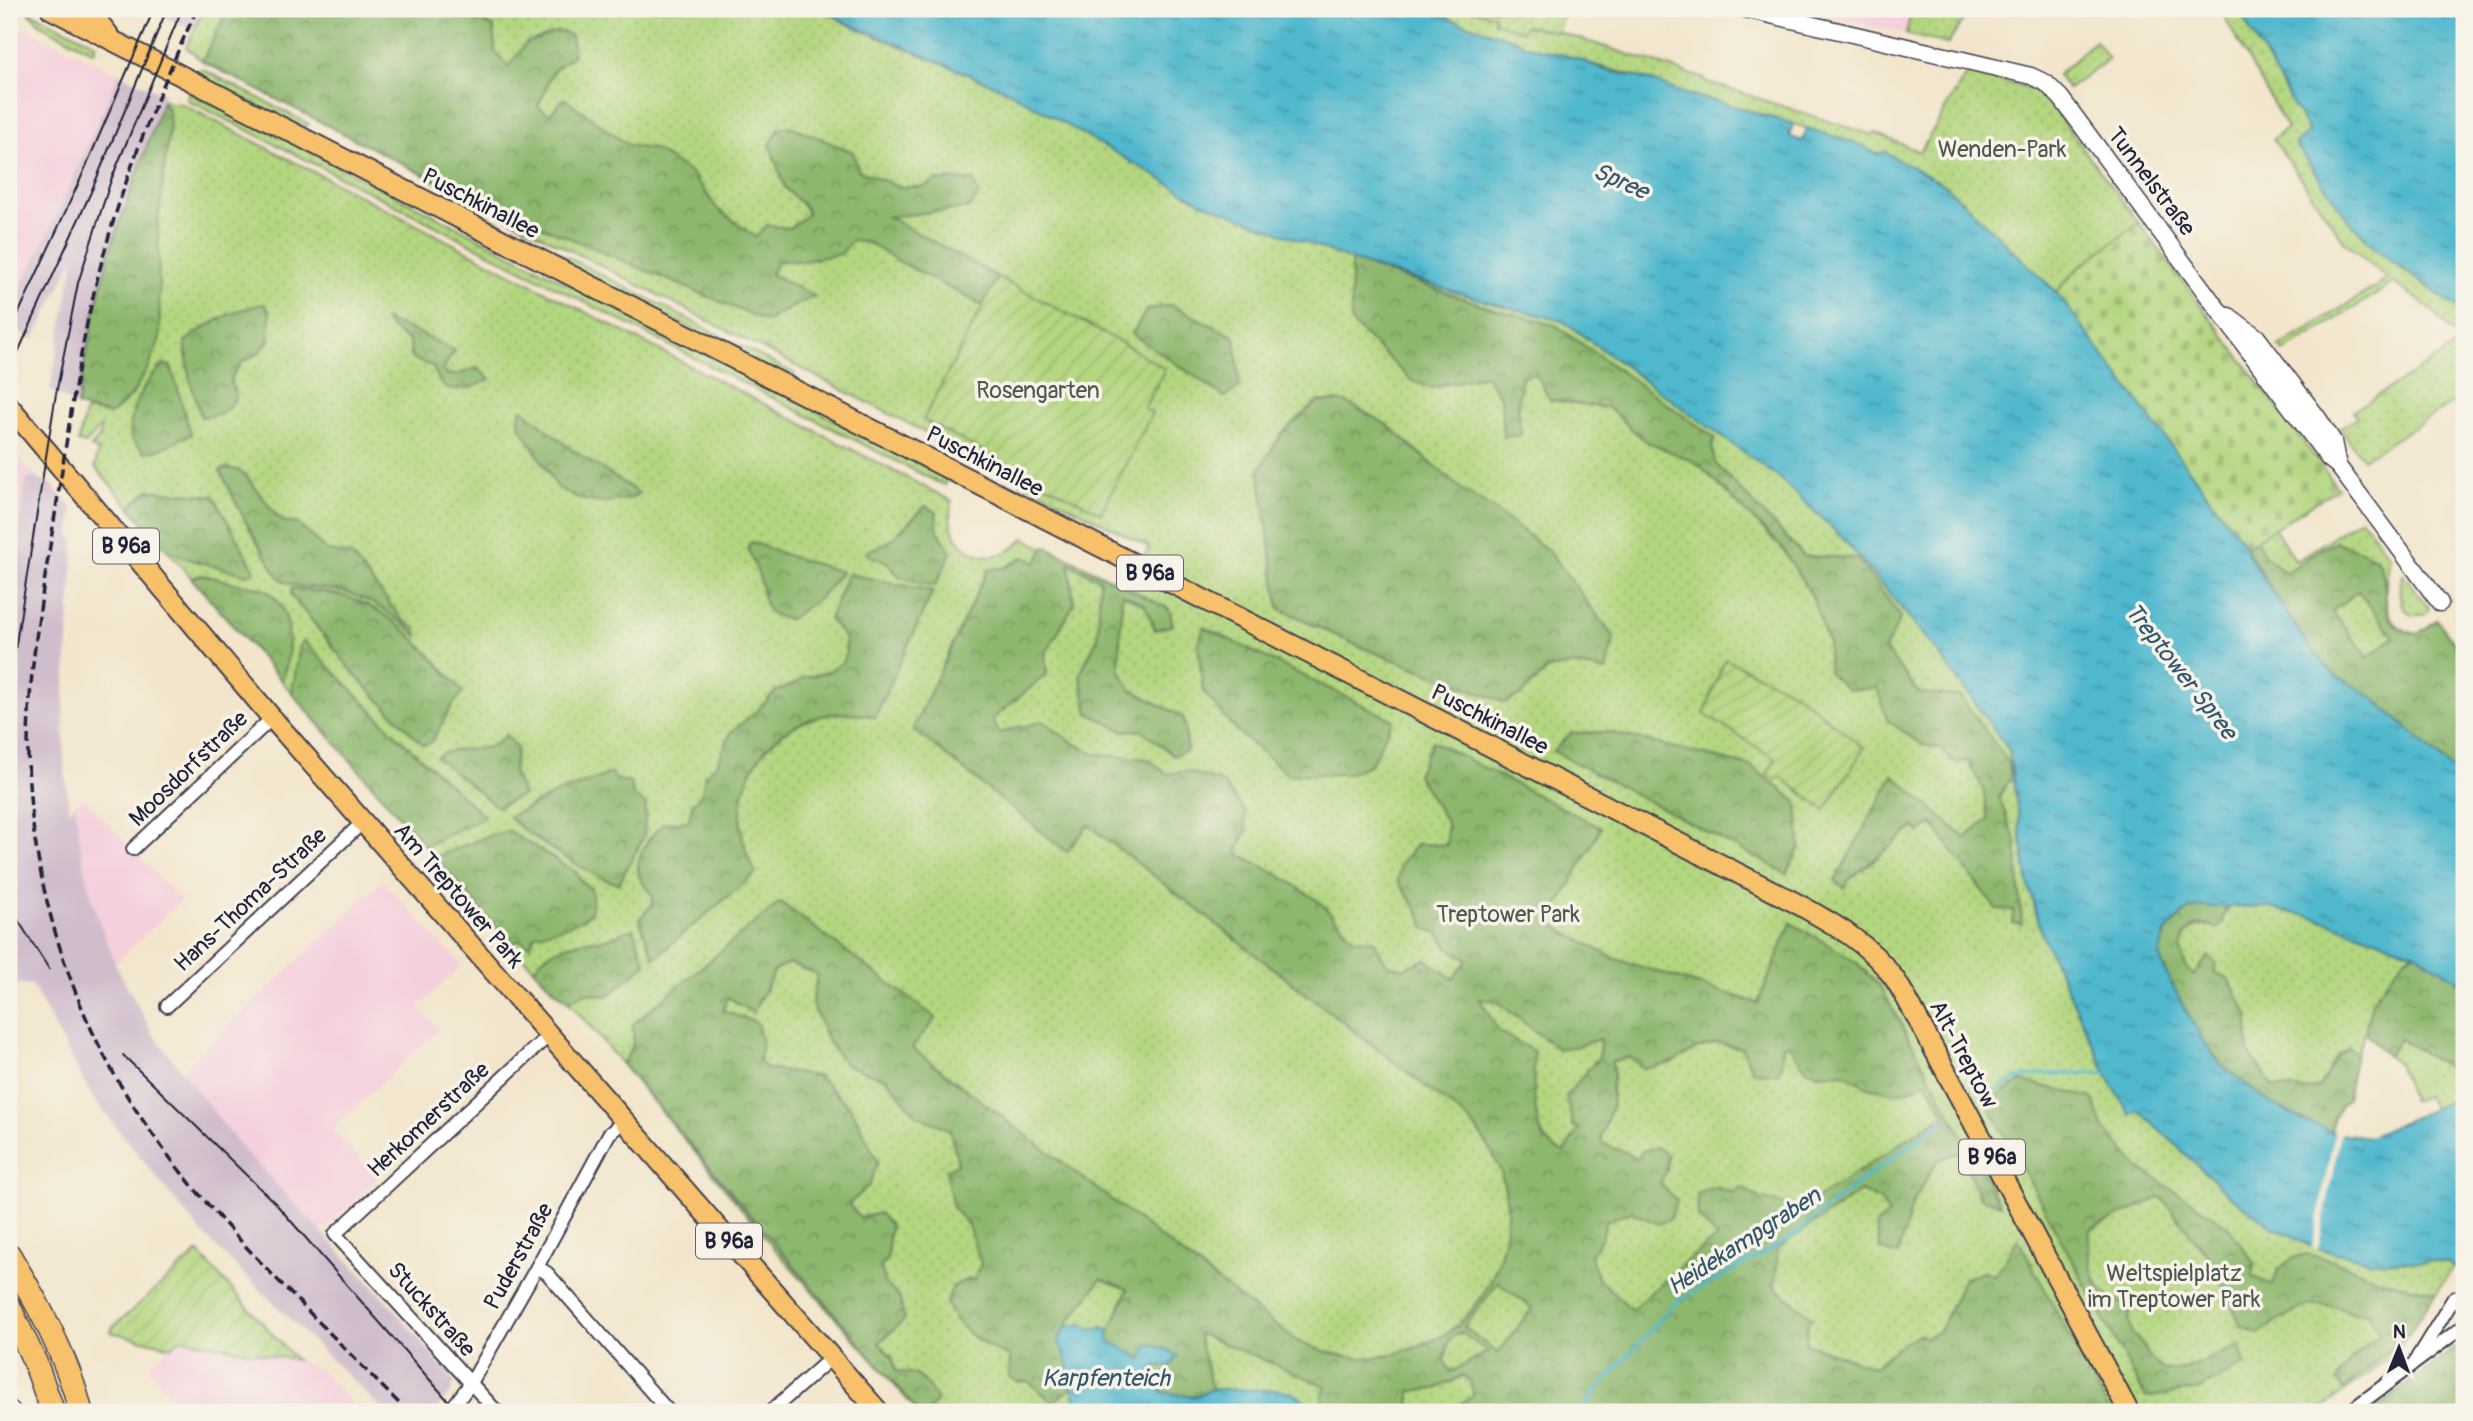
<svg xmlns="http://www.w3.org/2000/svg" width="2473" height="1421" font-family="Pangolin,sans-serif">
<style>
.built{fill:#f4cfdc}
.railway{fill:#d0bdcc}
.grass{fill:url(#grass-dots);stroke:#6a7c5d;stroke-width:2}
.forest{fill:url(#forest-crowns);stroke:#586c54;stroke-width:2;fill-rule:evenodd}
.cemetery{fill:url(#cemetery-stones);stroke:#6a7c5d;stroke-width:2}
.garden{fill:url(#garden-furrows);stroke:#6a7c5d;stroke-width:2}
.water{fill:url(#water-ripples);stroke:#386d84;stroke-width:2}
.pier{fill:#f2e5cb}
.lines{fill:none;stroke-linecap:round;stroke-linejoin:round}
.stream{stroke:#4fb8cd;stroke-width:3.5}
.minor-casing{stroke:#413f51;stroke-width:16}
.tertiary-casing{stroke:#413f51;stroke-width:19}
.primary-casing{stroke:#413f51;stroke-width:23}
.motorway-casing{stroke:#413f51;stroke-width:26}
.minor{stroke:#fff;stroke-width:12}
.tertiary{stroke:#fff;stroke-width:16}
.primary{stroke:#f7c06b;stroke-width:19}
.motorway{stroke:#f7c06b;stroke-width:23}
.tram{stroke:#22223b;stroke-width:2}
.rail{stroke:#22223b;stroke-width:3.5;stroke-dasharray:10 5;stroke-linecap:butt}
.labels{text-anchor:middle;stroke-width:7;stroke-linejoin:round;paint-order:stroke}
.shield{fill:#f7f3e8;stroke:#62616f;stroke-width:2}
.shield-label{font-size:21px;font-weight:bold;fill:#22223b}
.park-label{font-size:23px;fill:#4e584f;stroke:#f7f3e8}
.street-label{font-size:23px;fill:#22223b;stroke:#f7f3e8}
.water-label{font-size:24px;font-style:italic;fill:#32566e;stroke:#f7f3e8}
</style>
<defs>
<pattern id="grass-dots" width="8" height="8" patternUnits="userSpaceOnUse" patternTransform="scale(1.75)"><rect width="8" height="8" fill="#b3d67f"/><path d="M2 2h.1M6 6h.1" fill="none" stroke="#9ab76f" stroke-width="1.8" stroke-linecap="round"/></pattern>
<pattern id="forest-crowns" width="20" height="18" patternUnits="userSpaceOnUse" patternTransform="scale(1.75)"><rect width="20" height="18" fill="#8eb76e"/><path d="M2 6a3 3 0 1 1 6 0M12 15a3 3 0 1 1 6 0" fill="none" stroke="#74945c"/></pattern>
<pattern id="cemetery-stones" width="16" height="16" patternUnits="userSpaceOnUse" patternTransform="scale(1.75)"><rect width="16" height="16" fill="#b3d67f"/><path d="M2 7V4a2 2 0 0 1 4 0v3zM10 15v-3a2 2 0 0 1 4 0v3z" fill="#9ab76f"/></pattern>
<pattern id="garden-furrows" width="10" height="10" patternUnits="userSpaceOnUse" patternTransform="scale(1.75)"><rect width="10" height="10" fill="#b3d67f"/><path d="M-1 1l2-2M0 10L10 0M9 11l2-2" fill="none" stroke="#9ab76f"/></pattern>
<pattern id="water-ripples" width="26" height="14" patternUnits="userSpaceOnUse" patternTransform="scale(1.75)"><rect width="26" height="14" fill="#4fb8cd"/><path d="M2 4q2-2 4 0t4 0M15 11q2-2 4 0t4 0" fill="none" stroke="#4195a8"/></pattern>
</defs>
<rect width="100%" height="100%" fill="#f7f3e8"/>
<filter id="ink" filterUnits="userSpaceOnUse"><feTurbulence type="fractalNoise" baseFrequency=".0143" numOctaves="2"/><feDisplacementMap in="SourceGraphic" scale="14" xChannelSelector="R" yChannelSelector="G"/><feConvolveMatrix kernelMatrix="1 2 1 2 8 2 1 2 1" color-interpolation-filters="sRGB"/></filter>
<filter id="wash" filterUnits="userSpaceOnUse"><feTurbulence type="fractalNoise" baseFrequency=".00686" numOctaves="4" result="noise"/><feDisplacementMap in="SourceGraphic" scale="28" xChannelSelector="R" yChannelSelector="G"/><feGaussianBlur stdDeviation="1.57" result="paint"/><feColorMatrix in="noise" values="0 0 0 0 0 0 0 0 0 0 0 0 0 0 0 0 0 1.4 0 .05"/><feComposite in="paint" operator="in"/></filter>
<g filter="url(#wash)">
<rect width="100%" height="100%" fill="#f2e5cb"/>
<g class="built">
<path d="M1800,9H1912L1906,34Z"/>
<path d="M25,29L119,74L57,215L9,312V33Z"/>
<path d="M9,446L36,477L26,479L9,585Z"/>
<path d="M83,798L181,900L115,963L93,904L84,867L75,805Z"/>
<path d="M382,881L462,965L418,1007L439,1029L332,1129L378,1179L320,1233L254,1161L252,1162L180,1072Z"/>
<path d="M181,1338L295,1360L319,1369L359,1412H185L156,1378L149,1365Z"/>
</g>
<g class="railway">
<path d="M146,9H204L193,30Z"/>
<path d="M119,74L165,94L108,256L91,329L77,406L50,390L75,255L34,339L9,328V312L57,215Z"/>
<path d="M36,477L42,481H48L72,508L71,536L74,541L64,707V760L69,811L75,805L82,855L93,904L115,963L153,1034L252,1161L254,1160L391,1306L454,1381L451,1392L434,1412H385L199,1230L93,1098L32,985L9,983V585L26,479Z"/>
</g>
<g class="grass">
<path d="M24,9L96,44L94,52L44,27Z"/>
<path d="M204,9H823L845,23L1008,91L1351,260L1492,303L1563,321L1778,477L1844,539L1937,651L2009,750L2027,879L2042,934L2107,1075L2130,1115L2138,1109L2231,1197L2274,1228L2370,1261L2446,1262L2453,1267L2398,1351L2318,1412H918L775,1249L622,1064L568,1001L551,987L510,943L95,467L98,450L91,447L100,436L101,427L86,444L78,442L86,410L103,413L168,118V109L162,103L163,100L171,104L178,102L952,501C940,548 993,576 1024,538L1128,591L1149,547L202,61L186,47Z"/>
<path d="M1431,9H1469L1496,16L1494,21L1523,30L1525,26L1556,31L1705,79L1704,81L1872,135L1875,133L1920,152L1967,73L2040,91L2139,223L2081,266L2056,292L1945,185L1868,151L1863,146C1805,127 1747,110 1689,95C1675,92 1663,84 1649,80C1607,68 1565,57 1522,45L1519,41L1453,20Z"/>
<path d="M1912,9H1970L1948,44L1906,34Z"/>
<path d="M2220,9H2238L2309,132L2295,144L2364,236L2403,270L2464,312V396L2363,459L2340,428L2357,418L2353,411L2462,342L2427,306L2394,283L2283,352L2279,347L2388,279L2344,241L2273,139L2287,128Z"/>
<path d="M2095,41L2109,59L2068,89L2058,75Z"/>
<path d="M202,69L309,124L306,127L290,122L196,74Z"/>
<path d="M188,92L303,148L948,478L945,485L935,481L299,156L187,100Z"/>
<path d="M472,208L795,374L790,379L469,215Z"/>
<path d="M2361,518L2390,557C2385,587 2376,627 2418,634L2437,620L2464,656V777L2245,547L2274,528L2296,561Z"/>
<path d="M2403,574L2429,608L2424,615H2412C2397,604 2398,590 2403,574Z"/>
<path d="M2229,905L2266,907L2316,918L2416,953L2406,956L2365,1032L2356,1054L2349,1048L2337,1056L2320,1087L2304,1090L2273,1087L2248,1051V1015C2228,1000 2172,972 2181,942C2183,936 2190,929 2196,927C2202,924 2207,927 2212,926C2221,924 2226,912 2229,905Z"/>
<path d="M2400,1039L2464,1077V1095L2434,1109L2427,1096L2412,1101L2398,1063L2387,1056Z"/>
</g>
<g class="forest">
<path d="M228,9H290L300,15L306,9H465L473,17L494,27L495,51L508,67L526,43L558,31L571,35L574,55L553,71L538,107L550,114L564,98L630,146L654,149L692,174L718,209L755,237L767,225L790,228L808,214L805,207L785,188L770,145L779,128L790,126L853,152L859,171L901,187H922L938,180H973L979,195L969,208L888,217L998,277L983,306L889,256L871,244L852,240L841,254L803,261H778L771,274L814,296L775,316L768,322L444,185L202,61Z"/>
<path d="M162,103L168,109L170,123L158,222L160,338L150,364L132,395L110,415L77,406L91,329L108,256Z"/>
<path d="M1351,260L1494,309L1555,325L1715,438L1712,447L1715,463L1804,556L1857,558L1901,617L1885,649L1919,693L1960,696L2009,763L2011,777L1999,797L2016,842L2022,924L2013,923V910L1996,909L1932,824L1920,833L1914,827L1849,880L1844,888L1835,881L1893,775L1965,838L1988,820L1983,789L1968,761L1957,764L1940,749L1921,744L1887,720L1877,688L1848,690L1828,672V643L1812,596L1782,548L1697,463L1645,441L1608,408L1550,400L1536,374L1522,376L1518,405L1521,435L1503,437L1501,398L1486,375L1431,388L1412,381L1351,322Z"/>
<path d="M265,304L270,313V339L258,354L242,362L232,376L231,384L236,394C232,411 218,416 201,417L189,376L185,342C206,324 237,308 265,304Z"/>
<path d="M1171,305L1235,337L1240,387L1225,397L1132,334L1147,309Z"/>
<path d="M383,319L421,334L455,351L445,365V374L456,375L477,368L490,379C478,386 457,394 444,386C439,383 436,372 432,366L411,358L410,342L393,330Z"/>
<path d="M164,364L171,366L191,435C174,439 164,452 145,452L132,440C125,414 145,380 164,364Z"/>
<path d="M1318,401L1346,402L1386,424L1460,488L1496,511L1549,551L1614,638L1606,671L1572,665L1548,669L1521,695L1506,703L1358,646L1279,608L1259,470L1282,433Z"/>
<path d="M522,409L571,449L639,493L632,498L601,503L581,499L558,488L520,426L519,417Z"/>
<path d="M228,468L240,471L248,478L277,516L285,522L298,524L327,551L351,555L402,619L416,629L418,636C396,617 372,599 344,592C329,587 291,589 281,579C276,574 272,567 269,561C250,532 235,501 220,470Z"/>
<path d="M149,490L214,496L255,571L254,573L247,575L185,558L165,548L131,509L133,504Z"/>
<path d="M2204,491L2256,539L2265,556L2286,573L2320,549L2336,542C2345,546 2371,553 2376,559C2396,584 2369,627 2418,634L2437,620L2464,656V777L2452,769L2371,696L2334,674L2309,647L2245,547ZM2358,591L2394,637L2368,657L2332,611Z"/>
<path d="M925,506L936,512L938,531L951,552L935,586L900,577L887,562L869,556L866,552L890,541Z"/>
<path d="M752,542L786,555L842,572L818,599L790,619C758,618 766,593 758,573C754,563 749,556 748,545Z"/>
<path d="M1045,546L1169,609L1173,625L1155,630L1145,605L1122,594L1119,668L1130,689L1183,717L1188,749L1174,756L1142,730L1123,731L1088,713L1080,674L1098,637L1100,580L1069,563L1074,604L1045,655L1047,674L992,719L999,733L1043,721L1070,741L1094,754L1148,759L1167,774L1187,771L1222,782L1245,811L1246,831L1237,853L1286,879L1322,904L1354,939L1374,940L1386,963L1403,969L1426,959L1453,979L1467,960L1448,948L1440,934L1424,928L1421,915L1398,882L1400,865L1417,844L1447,845V823L1417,775L1432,741L1601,828L1549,923L1613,958L1758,1003L1791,923L1838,950L1858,964L1880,986L2000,1204L1980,1198L1960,1152L1937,1160L1913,1202L1898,1255L1880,1249L1876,1225L1889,1214L1881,1201L1861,1191L1778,1248L1775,1287L1813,1318L1808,1321L1806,1343L1874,1367L1896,1348L1919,1334L1925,1338L1939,1331L1964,1278L1984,1272L1995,1275L2018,1239L2110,1412H1520L1501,1402L1494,1407L1493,1412H1458L1459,1404L1473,1396L1471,1382L1463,1376L1436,1389L1411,1391L1410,1412H1324L1322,1395L1326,1388L1321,1384L1198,1333L1212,1389L1195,1397L1162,1392L1153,1368L1160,1365L1142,1359L1108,1340L1109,1331L1128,1289L1101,1279L1066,1326L1058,1342L1067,1354L1071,1389L1052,1402L1028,1381L1018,1382L1009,1377L1010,1357C983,1346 957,1330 946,1303L953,1286L966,1280L974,1279L981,1264L968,1225L953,1208L946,1170L958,1163L950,1130L916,1115L887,1079L846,1065L829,1044L812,1003L817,974L789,963L775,970L753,1013L728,997L723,1011L756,1022C762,1036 763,1046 759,1061L768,1069L818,1076L852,1109L878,1162L869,1186L849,1204L860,1218L879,1213L890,1225L887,1260L881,1265L884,1282L900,1298L904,1320L879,1343L893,1358L896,1371C921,1373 924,1379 937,1400L928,1412H918L622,1064C632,1052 636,1040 632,1025L780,902L936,1018L912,1048L1298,1342C1321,1350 1342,1358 1366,1358C1382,1358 1403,1352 1418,1346C1432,1341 1450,1334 1460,1323C1499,1284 1518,1224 1500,1170C1493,1151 1481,1135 1469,1120L1088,825L1067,852L913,729L988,569L1004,568L1024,557L1036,563ZM1480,999L1496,1001L1558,1049L1578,1046L1600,1039L1599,1057L1566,1096L1573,1126L1579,1129L1564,1152C1559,1150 1552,1148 1549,1144C1532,1128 1533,1074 1534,1051L1499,1032ZM1717,1043L1742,1048L1753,1072L1778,1073L1782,1065L1783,1045H1789L1805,1068L1818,1074L1843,1073L1868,1087L1896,1093L1912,1089L1926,1081L1945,1114L1801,1209L1760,1198L1740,1187L1735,1193L1713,1187L1697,1194L1698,1217L1717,1237L1675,1270L1632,1310L1598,1278L1590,1255L1603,1236L1605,1221L1632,1212L1658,1224L1670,1219L1677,1201L1660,1183L1667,1170L1668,1155L1657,1147L1643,1151L1636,1159L1633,1155L1603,1144L1601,1137L1613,1104L1611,1089L1614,1074L1611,1062L1630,1057L1643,1069L1672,1063L1696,1049ZM1498,1283L1532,1308L1498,1353L1464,1327ZM1461,1332L1488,1352L1451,1372L1444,1361L1450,1339Z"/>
<path d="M848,574L933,591L875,717C857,714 840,711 822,716C750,733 720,810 756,873L654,958L639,919L652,905L653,897C650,890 643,885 640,878C632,859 650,835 664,823L689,821L692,805L702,793L705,775L717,764L731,732L757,711L776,691L795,684L803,678L827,672L842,663L846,653L845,638L829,619Z"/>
<path d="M201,575C212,576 222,580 233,583C244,585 262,586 270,593C295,614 291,654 282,681L191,578Z"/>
<path d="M293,588C311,591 330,592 347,597C397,612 430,655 463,692L452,706L431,743L423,745L356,676L291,595V589Z"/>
<path d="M1204,627L1393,720L1371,764L1348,774L1289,775L1236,730L1203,691L1198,645Z"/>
<path d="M303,642L306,643L395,734L485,817L425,846L292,693L300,644Z"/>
<path d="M1609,732L1751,766L1797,802L1800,847L1787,874L1553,751L1571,733Z"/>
<path d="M506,735L517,748L513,771L523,795L497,807L436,757C456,742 486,759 506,735Z"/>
<path d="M612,773L616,779L631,783L633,795L646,805L644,836L619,883C601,884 525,833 510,818V816L555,794Z"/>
<path d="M509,831L577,873L581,881L591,889C592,896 594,905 591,911C583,925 549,930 535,935L530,946L520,940L510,943L435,857L490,835Z"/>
<path d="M2229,905L2222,918L2224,922L2217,929C2191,911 2166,949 2194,976L2208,956L2216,963L2214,972L2228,978L2248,1015V1051L2273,1087L2304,1090L2319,1087L2337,1056L2349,1048L2356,1054L2347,1099L2341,1104L2336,1116H2334L2331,1132C2292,1116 2251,1096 2222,1065C2206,1049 2195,1027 2184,1007C2176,992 2165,976 2160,959C2155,939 2177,911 2197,907C2207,905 2219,906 2229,905Z"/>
<path d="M631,930H634L646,964L608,996L586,993L568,1001L551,987L534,969C543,950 573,943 593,940C598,939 605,940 610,938C617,935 623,931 631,930Z"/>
<path d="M2416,953L2464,984V1077L2400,1039L2387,1056L2365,1032L2372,1001L2406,956Z"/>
<path d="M2021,1081L2093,1098L2103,1127L2138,1167L2227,1225L2254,1263L2253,1277L2273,1285L2278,1269L2293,1258L2306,1254L2330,1259L2379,1280L2436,1292L2408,1334L2343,1390L2337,1380L2352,1358L2380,1334L2368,1313C2353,1316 2340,1306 2324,1305C2300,1302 2278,1322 2258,1334L2241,1326L2212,1261L2161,1197L2090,1229C2087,1252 2089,1284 2112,1298C2119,1302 2126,1302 2131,1310L2128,1321L2132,1333L2143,1345L2148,1357L2164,1370L2185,1369L2240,1345L2245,1364L2200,1389L2146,1398L1987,1102Z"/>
<path d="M2464,1341V1412H2371Z"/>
</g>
<path class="cemetery" d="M2139,223L2338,488L2246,546L2056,292L2081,266Z"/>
<g class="garden">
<path d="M1469,9H1565L1557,32L1525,26L1523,31L1494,22L1495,16Z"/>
<path d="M998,277L1126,345L1165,369L1144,408L1152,413L1101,513L923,420Z"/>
<path d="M1725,659L1794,692L1864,748L1825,810L1781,777L1775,779L1767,774L1776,759L1704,714Z"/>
<path d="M198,1252L296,1360L181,1339L171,1347L111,1332L112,1328Z"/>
</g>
<g class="water">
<path d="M823,9H1431L1453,20L1519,41L1522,45L1576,58L1605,70L1647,79L1691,96L1717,101L1793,124L1789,136L1802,141L1807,128L1863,146L1876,154L1885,152L1945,185L2056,292L2246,546L2247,553L2309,647L2334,674L2371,696L2452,769L2464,777V984L2416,953L2316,918L2266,907H2197L2186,911L2166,931L2159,956L2166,973L2200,1036L2222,1066L2269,1102L2302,1120L2331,1132L2370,1137L2464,1095V1274L2446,1262L2370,1261L2310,1246L2274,1228L2231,1197L2139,1110L2130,1115L2107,1075L2042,934L2027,879L2009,750L1937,651L1844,539L1778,477L1563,321L1492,303L1351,260L1201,202L1008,91L845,22Z"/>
<path d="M2238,9H2464V312L2377,250L2347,218L2295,143L2309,132Z"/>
<path d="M1083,1324L1091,1330L1104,1327L1109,1331L1108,1340L1142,1359L1147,1347L1152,1344L1170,1351L1178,1356L1170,1367L1160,1365L1153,1368L1162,1392L1195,1397L1212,1389L1277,1390L1295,1394L1321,1412H1078C1071,1389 1072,1361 1058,1342L1066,1326Z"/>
</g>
<path class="pier" d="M2335,1129L2341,1130L2318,1249L2312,1248Z"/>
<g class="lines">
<g class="stream">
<path d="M1984,1099L2015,1079L2044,1074L2112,1073"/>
<path d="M1580,1412L1596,1391L1676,1302L1789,1239L1845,1193L1946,1119"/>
</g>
</g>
</g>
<g filter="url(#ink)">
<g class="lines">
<g class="minor-casing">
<g id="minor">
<path d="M133,849L272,718"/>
<path d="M167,1006L363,822"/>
<path d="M537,1267L547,1273L669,1412"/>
<path d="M2417,1358L2454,1298L2464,1297"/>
<path d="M449,1412L471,1383L537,1267L609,1134L624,1121"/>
<path d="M497,1412L335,1234L549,1035"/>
<path d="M770,1412L831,1358"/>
<path d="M2349,1412L2464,1326"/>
</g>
</g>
<g class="tertiary-casing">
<g id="tertiary">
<path d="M1745,9L2031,76L2046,83L2061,98L2329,459L2338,466L2440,603"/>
<path d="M2229,316L2257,337L2318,418L2333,441L2338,466"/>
<path d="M9,1408L13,1412"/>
</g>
</g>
<g class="primary-casing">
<g id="primary">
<path d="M51,9L1794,902C1832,923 1868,942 1894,978C1902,990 1909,1003 1916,1016L2129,1412"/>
<path d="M88,9L108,34"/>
<path d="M9,406L272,718L879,1412"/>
</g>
</g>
<g class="motorway-casing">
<g id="motorway">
<path d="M9,1255C38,1304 67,1356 81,1412"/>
<path d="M9,1307L35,1362L53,1412"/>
</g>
</g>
<use href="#minor" class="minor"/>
<use href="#tertiary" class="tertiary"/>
<use href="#primary" class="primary"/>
<use href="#motorway" class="motorway"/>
<g class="tram">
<path d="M9,334L80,180L154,9"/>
<path d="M9,372L91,192L167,9"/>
<path d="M9,687L56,394L78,283L111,180L182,9"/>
<path d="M9,906L49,969"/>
<path d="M123,1055L276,1204L458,1412"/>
</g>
<path class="rail" d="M197,9C160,89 126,172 103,257C81,337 70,420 57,502C44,586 27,672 28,758C30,853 54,951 95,1037C143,1139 220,1221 298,1301C335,1338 371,1376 408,1412"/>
</g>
</g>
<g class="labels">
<g class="shield">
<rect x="93" y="528.5" width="66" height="35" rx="5"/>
<rect x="1117" y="555.5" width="66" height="35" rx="5"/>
<rect x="1959" y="1139.5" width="66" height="35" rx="5"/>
<rect x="696" y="1223.5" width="66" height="35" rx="5"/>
</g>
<g class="shield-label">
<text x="126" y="553">B 96a</text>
<text x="1150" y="580">B 96a</text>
<text x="1992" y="1164">B 96a</text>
<text x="729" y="1248">B 96a</text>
</g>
<g class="park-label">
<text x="2002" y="157">Wenden-Park</text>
<text x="1038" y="398">Rosengarten</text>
<text x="1508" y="922">Treptower Park</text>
<text x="2174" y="1281">Weltspielplatz<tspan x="2174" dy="26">im Treptower Park</tspan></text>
</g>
<g class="street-label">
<text transform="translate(2152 181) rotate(53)" y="8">Tunnelstraße</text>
<text transform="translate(481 203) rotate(27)" y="8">Puschkinallee</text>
<text transform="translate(985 461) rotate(27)" y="8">Puschkinallee</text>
<text transform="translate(1490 719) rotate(27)" y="8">Puschkinallee</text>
<text transform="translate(188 768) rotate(-44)" y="8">Moosdorfstraße</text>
<text transform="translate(459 895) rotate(49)" y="8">Am Treptower Park</text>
<text transform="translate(250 899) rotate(-43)" y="8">Hans-Thoma-Straße</text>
<text transform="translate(1964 1054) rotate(62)" y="8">Alt-Treptow</text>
<text transform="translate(428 1119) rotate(-43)" y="8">Herkomerstraße</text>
<text transform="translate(518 1256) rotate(-61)" y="8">Puderstraße</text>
<text transform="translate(432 1309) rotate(48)" y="8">Stuckstraße</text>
</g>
<g class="water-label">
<text transform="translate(1621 181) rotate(24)" y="8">Spree</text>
<text transform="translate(2181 671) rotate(52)" y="8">Treptower Spree</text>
<text transform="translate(1744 1241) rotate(-33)" y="8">Heidekampgraben</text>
<text x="1106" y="1386">Karpfenteich</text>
</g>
</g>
<rect width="2473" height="1421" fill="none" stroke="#f7f3e8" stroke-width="35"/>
<g transform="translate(2399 1348) rotate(1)" stroke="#f7f3e8" stroke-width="5" paint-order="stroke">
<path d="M0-5L12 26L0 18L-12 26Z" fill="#22223b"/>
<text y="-10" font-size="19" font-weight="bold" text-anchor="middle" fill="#22223b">N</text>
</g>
</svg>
